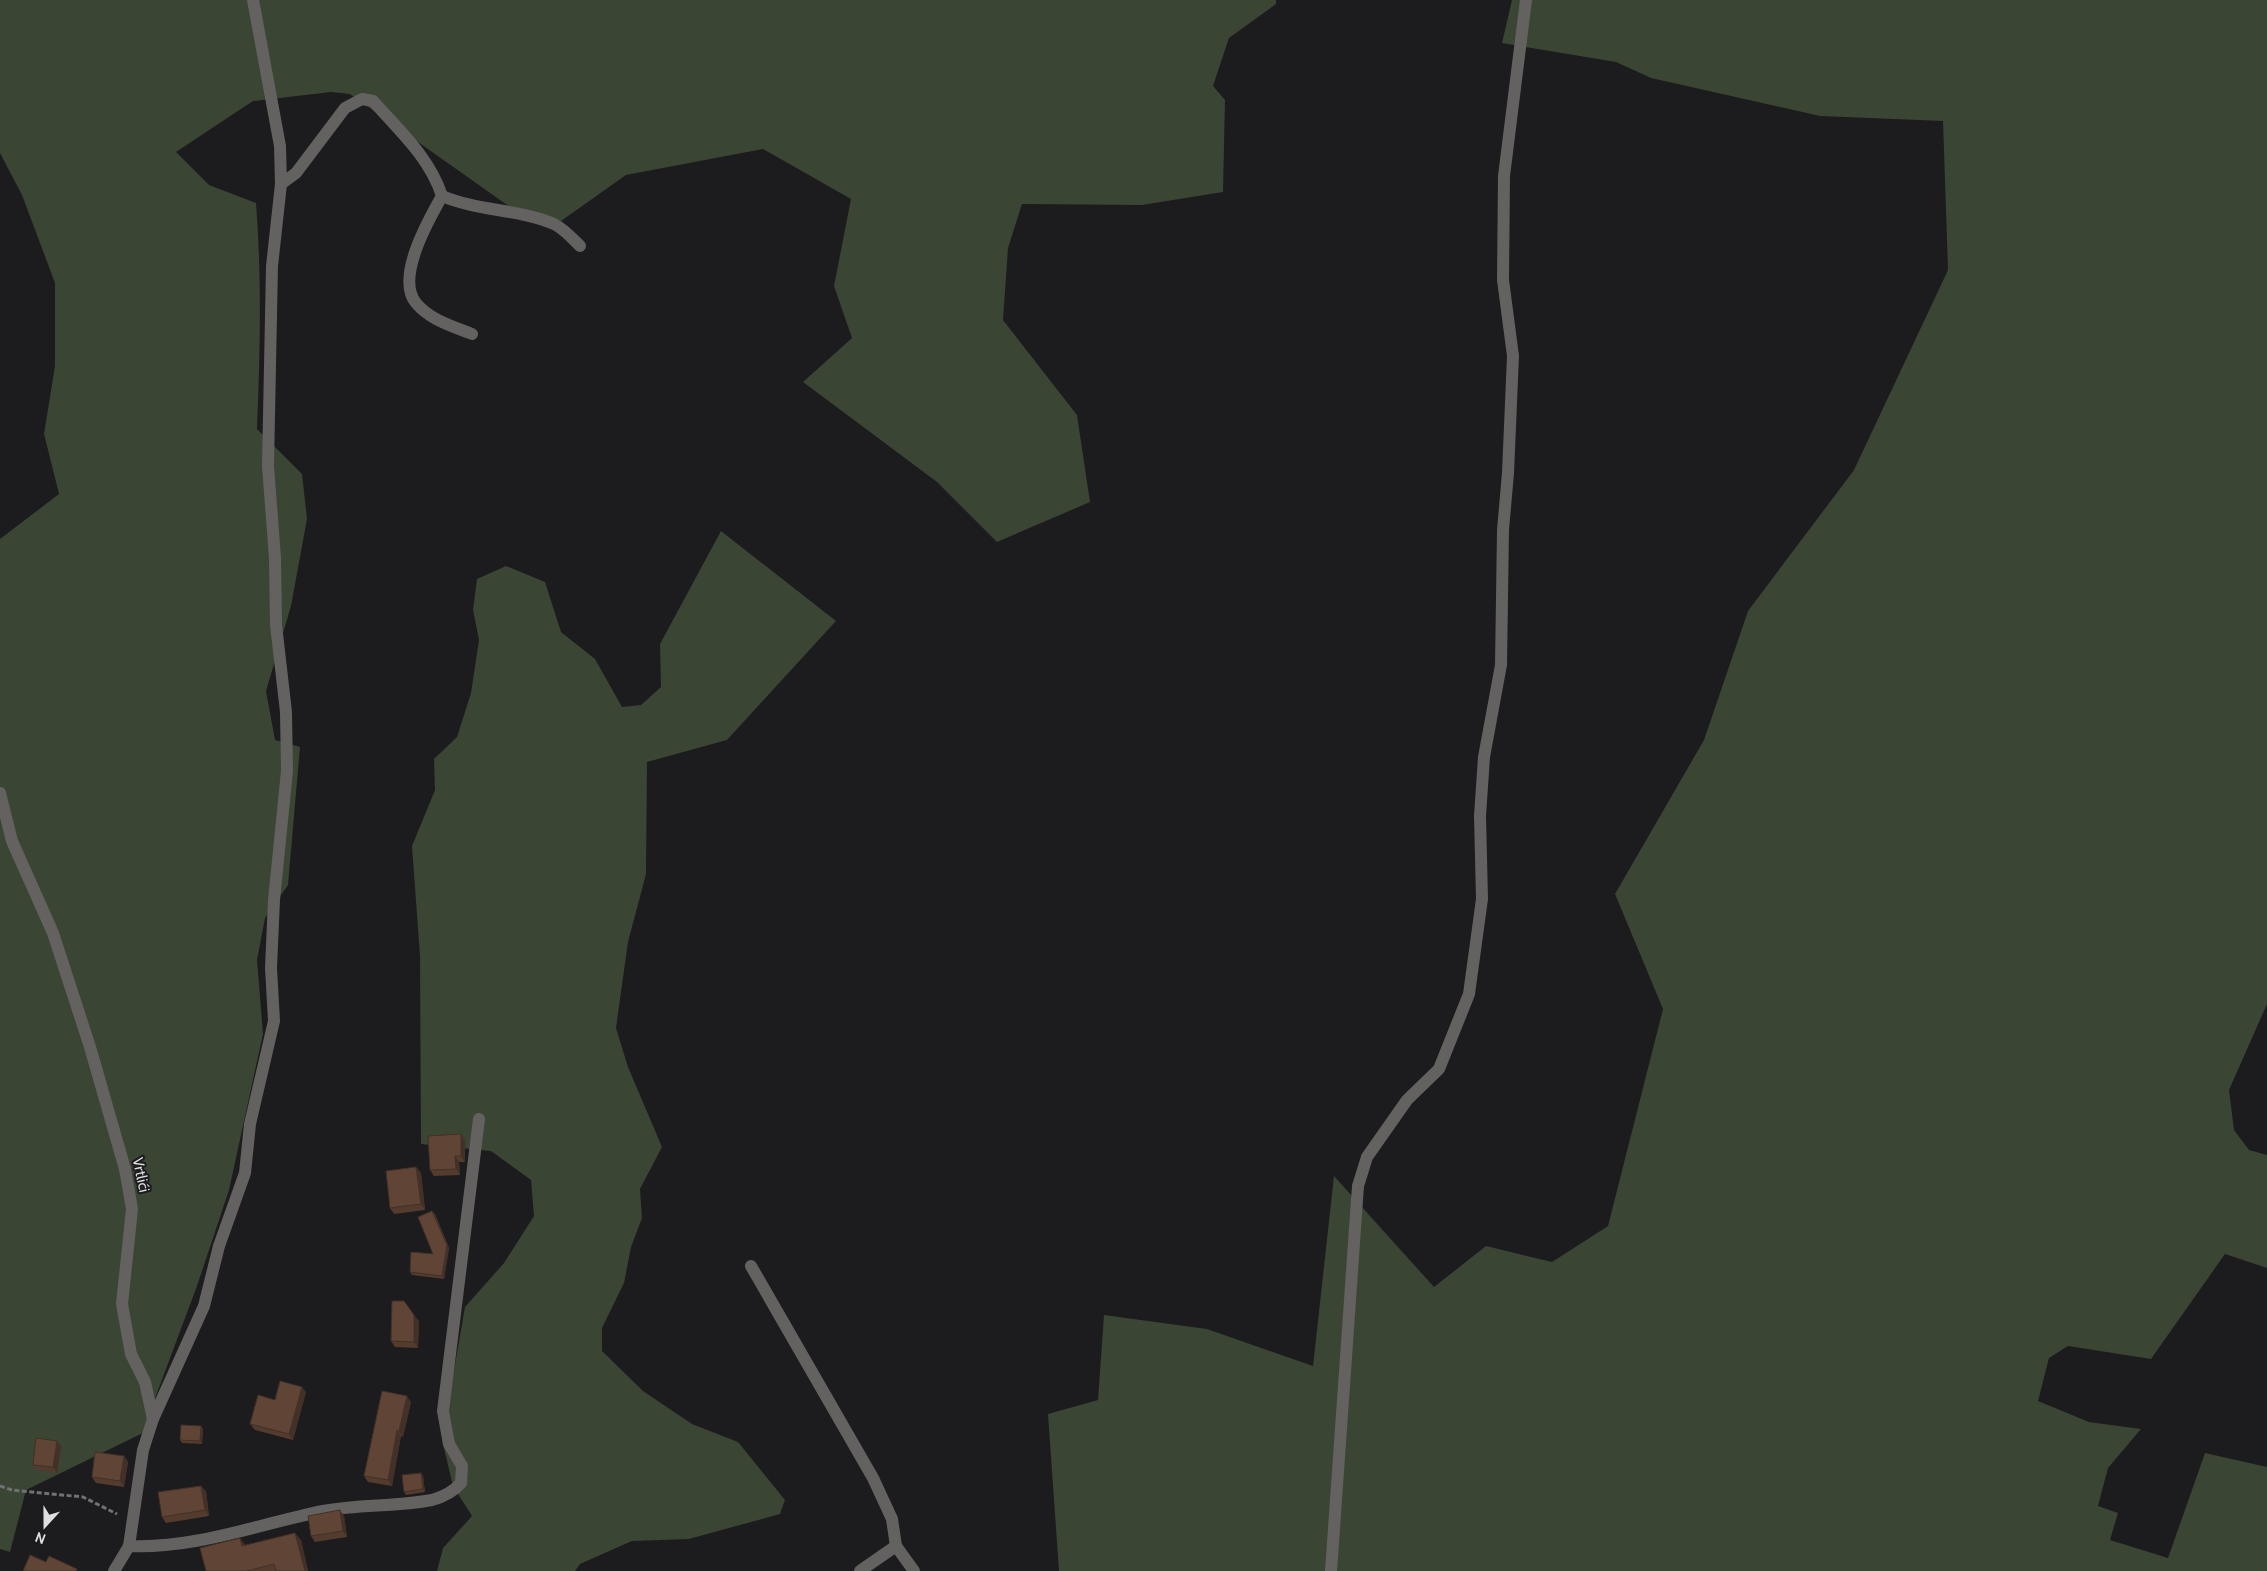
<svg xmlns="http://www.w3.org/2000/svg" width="2267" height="1571" font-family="Cabin,sans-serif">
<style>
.green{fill:#3a4533}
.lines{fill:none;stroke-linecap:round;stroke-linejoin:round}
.path{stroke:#727174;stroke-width:3;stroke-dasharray:5 2.5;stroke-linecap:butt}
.street{stroke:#646261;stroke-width:12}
.wall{fill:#533b2e}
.shaded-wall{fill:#433026}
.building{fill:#604536;stroke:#433026}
.labels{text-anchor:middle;stroke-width:4;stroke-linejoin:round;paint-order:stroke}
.street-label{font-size:15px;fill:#dfdee0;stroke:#1c1b1e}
</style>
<rect width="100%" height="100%" fill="#1c1b1e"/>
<g class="green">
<path d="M0,0H1276V4L1229,38L1213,86L1225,100L1223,192L1142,205L1022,204L1008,248L1003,320L1077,415L1090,502L997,542L937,482L803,382L852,338L834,286L851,199L763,149L626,175L561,221L520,214L350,94L331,92L253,101L176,152L209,185L256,203C262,279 260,354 257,429L302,474L307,519L291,606L266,691L275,740L300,747L288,885L265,918L257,960L263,1034L229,1190L197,1286L148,1417L145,1432L26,1490L10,1552L0,1549V539L59,494L44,434L55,366V283L22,195L0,153Z"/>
<path d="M1512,0H2267V1004L2229,1090L2234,1130L2249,1150L2267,1155V1268L2225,1254L2151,1359L2068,1346L2049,1358L2038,1401L2089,1422L2141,1429L2108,1468L2098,1506L2118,1513L2110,1540L2168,1558L2205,1453L2267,1467V1571H1059L1048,1414L1098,1400L1104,1315L1207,1329L1313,1366L1334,1176L1434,1287L1486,1246L1552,1262L1608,1226L1663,1009L1615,894L1704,740L1748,611L1854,470L1948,270L1943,121L1820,116L1651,78L1616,62L1502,43Z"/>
<path d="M721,531L836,621L727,740L647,762L646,874L628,942L616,1028L628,1067L662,1147L640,1189L642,1218L631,1247L624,1283L602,1328V1351L643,1391L692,1424L738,1442L785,1500L780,1514L689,1539L632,1541L580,1564L575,1571H437L443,1548L472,1516L453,1486L442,1440L465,1307L504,1263L534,1216L531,1180L491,1151L421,1144L420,956L412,846L435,790L434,759L457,737L471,693L479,640L473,610L477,579L506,566L545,582L561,632L595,659L622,707L641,705L661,687L660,644Z"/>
</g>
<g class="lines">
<path class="path" d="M0,1486L12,1490L83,1497L117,1514"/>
<g class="street">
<path d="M281,184L296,173L345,108L362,99L373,101C399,130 430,158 442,196C429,219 395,278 416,303C430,320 452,326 472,334"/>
<path d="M442,196C478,211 518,209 554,224C564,229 572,238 580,246"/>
<path d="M0,793L12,841L53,933L90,1047L125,1169L132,1209L122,1304L131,1354L145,1382L153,1419L143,1450L129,1546L114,1571"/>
<path d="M751,1266L873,1478L892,1519L896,1546L914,1571"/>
<path d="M153,1419L204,1306L219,1246L245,1173L250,1124L274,1021L271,968L274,900L287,771L286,712L276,625L275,558L268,466L272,266L281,184L280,146L253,0"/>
<path d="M129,1546C195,1549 259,1524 323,1511C359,1504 396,1507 432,1500C443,1497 454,1491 461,1483L462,1466L449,1444L443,1411L479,1119"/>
<path d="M860,1571L896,1546"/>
<path d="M1331,1571L1358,1186L1367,1157L1407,1100L1439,1069L1469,994L1482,899L1480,816L1484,757L1501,665L1503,530L1508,473L1513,356L1503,280L1504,176L1526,0"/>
</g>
</g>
<g class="wall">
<path d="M465,1140V1162H459L460,1175L434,1176L430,1170Z"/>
<path d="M416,1167L421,1173L425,1210L394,1214L390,1208Z"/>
<path d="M432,1211L435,1214L449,1248L444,1279L412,1275L410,1272L433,1254Z"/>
<path d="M419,1321L418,1348L395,1347L391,1341Z"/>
<path d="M306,1392L293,1440L255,1430L250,1424L275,1400Z"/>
<path d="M411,1402L403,1437L401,1436L392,1486L368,1482L364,1476Z"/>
<path d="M201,1426L203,1429L202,1444L182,1443L180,1440Z"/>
<path d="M57,1441L61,1446L57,1473L37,1470L33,1465Z"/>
<path d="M124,1456L128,1462L124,1487L96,1483L92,1477Z"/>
<path d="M421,1473L423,1476L425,1492L406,1495L404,1492Z"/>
<path d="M206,1491L209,1516L166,1523L162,1517Z"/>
<path d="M344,1516L347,1537L315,1542L311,1536Z"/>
<path d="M301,1540L308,1571H206L245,1545Z"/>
</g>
<g class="shaded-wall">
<path d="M461,1134L465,1140V1162L461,1156Z"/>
<path d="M455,1156L459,1162L460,1175L456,1169Z"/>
<path d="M416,1167L421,1173L425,1210L421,1204Z"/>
<path d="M432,1211L435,1214L449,1248L444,1279L442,1276Z"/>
<path d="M414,1315L419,1321L418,1348L414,1342Z"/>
<path d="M302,1387L306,1392L293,1440L289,1434Z"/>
<path d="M407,1396L411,1402L403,1437L399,1431Z"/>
<path d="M201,1426L203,1429L202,1444L200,1441Z"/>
<path d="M397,1430L401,1436L392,1486L388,1480Z"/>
<path d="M57,1441L61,1446L57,1473L53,1467Z"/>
<path d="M124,1456L128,1462L124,1487L120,1481Z"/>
<path d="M421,1473L423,1476L425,1492L423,1489Z"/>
<path d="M201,1486L206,1491L209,1516L205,1510Z"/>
<path d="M340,1510L344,1516L347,1537L343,1531Z"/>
<path d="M295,1533L301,1540L308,1571H305Z"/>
<path d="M240,1538L246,1546H242Z"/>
</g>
<g class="building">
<path d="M461,1134V1156H455L456,1169L430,1170L428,1136Z"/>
<path d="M416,1167L421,1204L390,1208L386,1171Z"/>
<path d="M432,1211L447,1245L442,1276L410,1272L411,1252L433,1254L418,1217Z"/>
<path d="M392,1301H404L414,1315V1342L391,1341Z"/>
<path d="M280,1381L302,1387L289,1434L250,1424L258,1395L275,1400Z"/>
<path d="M382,1391L407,1396L399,1431L397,1430L388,1480L364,1476Z"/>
<path d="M181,1425L201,1426L200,1441L180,1440Z"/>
<path d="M36,1438L57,1441L53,1467L33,1465Z"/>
<path d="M95,1452L124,1456L120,1481L92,1477Z"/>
<path d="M421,1473L423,1489L404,1492L402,1475Z"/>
<path d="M201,1486L205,1510L162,1517L158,1492Z"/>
<path d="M340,1510L343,1531L311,1536L308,1516Z"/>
<path d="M295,1533L305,1571H276L274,1564L247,1571H206L200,1548L240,1538L242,1546Z"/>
<path d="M30,1555L46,1562L49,1556L77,1569L76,1571H23Z"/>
</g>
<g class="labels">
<g class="street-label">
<text transform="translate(141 1175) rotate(78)" y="5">Vrtlići</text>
</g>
</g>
<g transform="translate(45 1526) rotate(201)" stroke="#1c1b1e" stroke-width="4" paint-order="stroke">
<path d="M0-4L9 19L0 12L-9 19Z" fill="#dfdee0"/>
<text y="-8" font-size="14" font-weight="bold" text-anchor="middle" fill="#dfdee0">N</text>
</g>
</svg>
